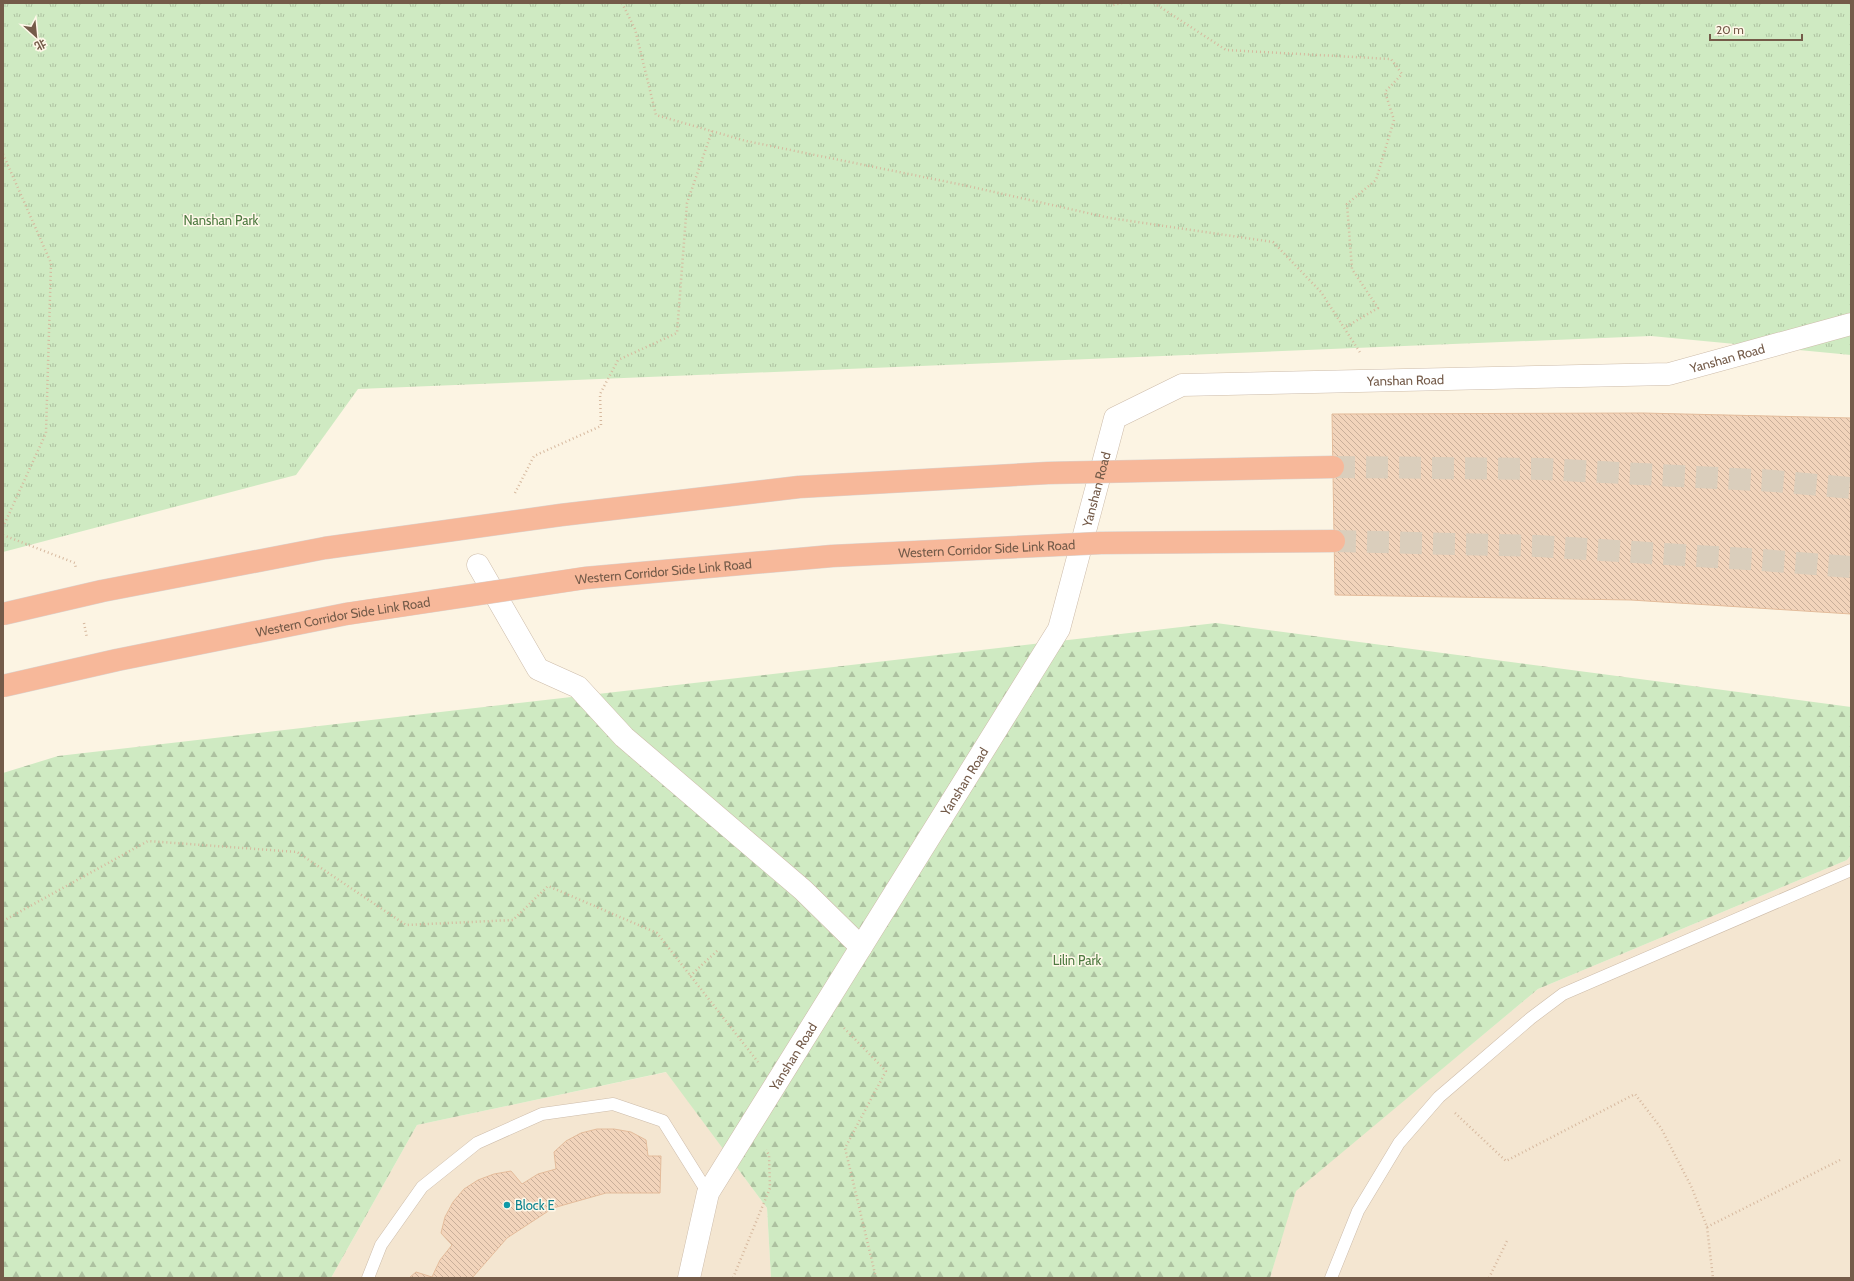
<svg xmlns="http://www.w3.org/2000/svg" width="1854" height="1281" font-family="Cabin,'Noto Sans SC',sans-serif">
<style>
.residential{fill:#f4e6d1}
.forest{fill:url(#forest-firs)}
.park{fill:url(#park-tufts)}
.building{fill:url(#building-back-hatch);stroke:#e4bc9b}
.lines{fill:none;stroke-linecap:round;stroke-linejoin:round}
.motorway-tunnel{stroke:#dacebc;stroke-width:22;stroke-dasharray:22 11;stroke-linecap:butt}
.service-casing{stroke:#cdbcaa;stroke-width:13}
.minor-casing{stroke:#cdbcaa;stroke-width:23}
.path{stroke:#d6b89e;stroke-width:2.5;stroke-dasharray:1 3;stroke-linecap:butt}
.service{stroke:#fff;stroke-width:12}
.minor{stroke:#fff;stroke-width:22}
.motorway-bridge-casing{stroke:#dbd4d0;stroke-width:23;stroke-linecap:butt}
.motorway-bridge{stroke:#f7b89a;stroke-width:22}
.culture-dot{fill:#0f9aa8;stroke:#fff8e9;stroke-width:1.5}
.labels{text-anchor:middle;stroke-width:3;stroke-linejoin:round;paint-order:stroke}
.park-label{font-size:13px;fill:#4e7a41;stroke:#fff8e9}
.street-label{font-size:13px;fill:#745b49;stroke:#fff8e9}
.culture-label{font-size:13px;fill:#0d838f;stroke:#fff8e9;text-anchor:start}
</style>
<defs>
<pattern id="forest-firs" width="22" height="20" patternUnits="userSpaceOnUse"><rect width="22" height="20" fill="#cfeac2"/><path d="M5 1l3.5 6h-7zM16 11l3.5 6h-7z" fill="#adc1a0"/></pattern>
<pattern id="park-tufts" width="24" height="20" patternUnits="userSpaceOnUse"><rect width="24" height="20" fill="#cfeac2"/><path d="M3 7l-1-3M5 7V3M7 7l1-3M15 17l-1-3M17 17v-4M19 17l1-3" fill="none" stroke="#adc1a0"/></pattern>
<pattern id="building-back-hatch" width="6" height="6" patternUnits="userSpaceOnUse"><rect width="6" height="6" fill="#f2d4bb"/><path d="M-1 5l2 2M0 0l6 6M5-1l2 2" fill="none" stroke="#c9af9a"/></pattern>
</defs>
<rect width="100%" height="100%" fill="#fcf4e3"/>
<g class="residential">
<path d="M1851,855V1278H1270L1295,1191L1538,989L1847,860Z"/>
<path d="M667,1072L767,1208L771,1278H331L417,1125Z"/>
</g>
<path class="forest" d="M1216,623L1851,707V855L1847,860L1538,989L1296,1191L1270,1278H771L767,1208L666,1072L417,1125L331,1278H3V773L58,756Z"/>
<path class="park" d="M3,3H1851V355L1651,336L358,389L296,475L3,552Z"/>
<g class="building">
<path d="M1643,413L1851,418V614L1631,600L1335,595L1332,414Z"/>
<path d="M597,1129H614L631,1132L646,1140L648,1156H661L660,1193H606L553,1208L507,1238L472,1278H409L416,1272L432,1277L440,1260L452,1245L441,1233L445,1217L453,1202L464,1189L478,1180L494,1174L511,1171L522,1184L538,1174L556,1169L554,1152L566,1141L581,1133Z"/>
</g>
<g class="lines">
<g class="motorway-tunnel">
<path d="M1333,467L1545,469L1774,481L1851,488"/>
<path d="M1334,541L1538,546L1762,560L1851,567"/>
</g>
<g class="service-casing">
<g id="service">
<path d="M368,1278L381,1245L422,1187L477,1143L542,1114L613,1104L663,1121L708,1193"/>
<path d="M1331,1278L1358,1211L1399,1143L1439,1097L1531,1018L1563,994L1851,870"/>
</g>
</g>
<g class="minor-casing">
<g id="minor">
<path d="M478,565L538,669L578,687L624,737L803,890L861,947"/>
<path id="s1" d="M689,1278L708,1193L1059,629L1115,418L1182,385L1669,374L1851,324"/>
</g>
</g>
<g class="path">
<path d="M622,3L635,29L656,115L746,141L963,185L1110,218L1273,242L1321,292L1361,354"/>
<path d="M1110,3L1113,5L1122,3"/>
<path d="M1154,3L1226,50L1391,59L1402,74L1385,92L1394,120L1376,180L1347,204L1352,269L1378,308L1344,328"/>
<path d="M3,154L51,263L46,433L3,527"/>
<path d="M515,493L534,456L601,426L600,394L618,360L677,333L687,203L712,131"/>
<path d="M3,535L75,563L76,569"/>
<path d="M84,623L87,638"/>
<path d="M3,921L148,841L297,852L406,925L513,920L548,886L657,933L758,1062"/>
<path d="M690,976L718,950"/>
<path d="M844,1028L886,1071L845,1148L876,1278"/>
<path d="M1455,1113L1506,1161L1635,1094L1661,1128L1692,1188L1707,1227L1713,1278"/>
<path d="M1707,1227L1840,1160"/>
<path d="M733,1278L770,1188L769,1155L766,1150"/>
<path d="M1489,1278L1507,1241"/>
</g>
<use href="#service" class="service"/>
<use href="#minor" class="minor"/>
<g class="motorway-bridge-casing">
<g id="motorway-bridge">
<path d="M3,614L102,591L325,548L561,515L799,487L1048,473L1333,467"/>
<path id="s2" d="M3,686L117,660L346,614L585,578L832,556L1101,543L1334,541"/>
</g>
</g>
<use href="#motorway-bridge" class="motorway-bridge"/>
</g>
<circle class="culture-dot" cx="507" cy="1205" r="4"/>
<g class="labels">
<g class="park-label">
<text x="221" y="225">Nanshan Park</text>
<text x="1077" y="965">Lilin Park</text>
</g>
<g class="street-label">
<text dy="5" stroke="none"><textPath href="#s1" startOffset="1592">Yanshan Road</textPath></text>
<text dy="5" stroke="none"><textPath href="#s1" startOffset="1268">Yanshan Road</textPath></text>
<text dy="5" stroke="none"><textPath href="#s1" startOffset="896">Yanshan Road</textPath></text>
<text dy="5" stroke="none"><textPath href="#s2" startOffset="995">Western Corridor Side Link Road</textPath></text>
<text dy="5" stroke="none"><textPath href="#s2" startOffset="671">Western Corridor Side Link Road</textPath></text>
<text dy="5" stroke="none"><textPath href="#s2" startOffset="347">Western Corridor Side Link Road</textPath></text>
<text dy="5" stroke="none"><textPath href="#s1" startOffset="572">Yanshan Road</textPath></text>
<text dy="5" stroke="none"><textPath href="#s1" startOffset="248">Yanshan Road</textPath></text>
</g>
<g class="culture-label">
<text x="515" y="1210">Block E</text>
</g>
</g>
<rect width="1854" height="1281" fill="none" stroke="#745b49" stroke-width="8"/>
<g transform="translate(36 36) rotate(153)" stroke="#fff8e9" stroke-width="3" paint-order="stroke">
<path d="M0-3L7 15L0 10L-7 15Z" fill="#745b49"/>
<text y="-6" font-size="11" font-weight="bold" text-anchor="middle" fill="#745b49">北</text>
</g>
<path d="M1710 34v6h92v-6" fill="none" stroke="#745b49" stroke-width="2"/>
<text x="1716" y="34" font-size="12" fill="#745b49" stroke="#fff8e9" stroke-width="3" paint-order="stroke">20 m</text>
</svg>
